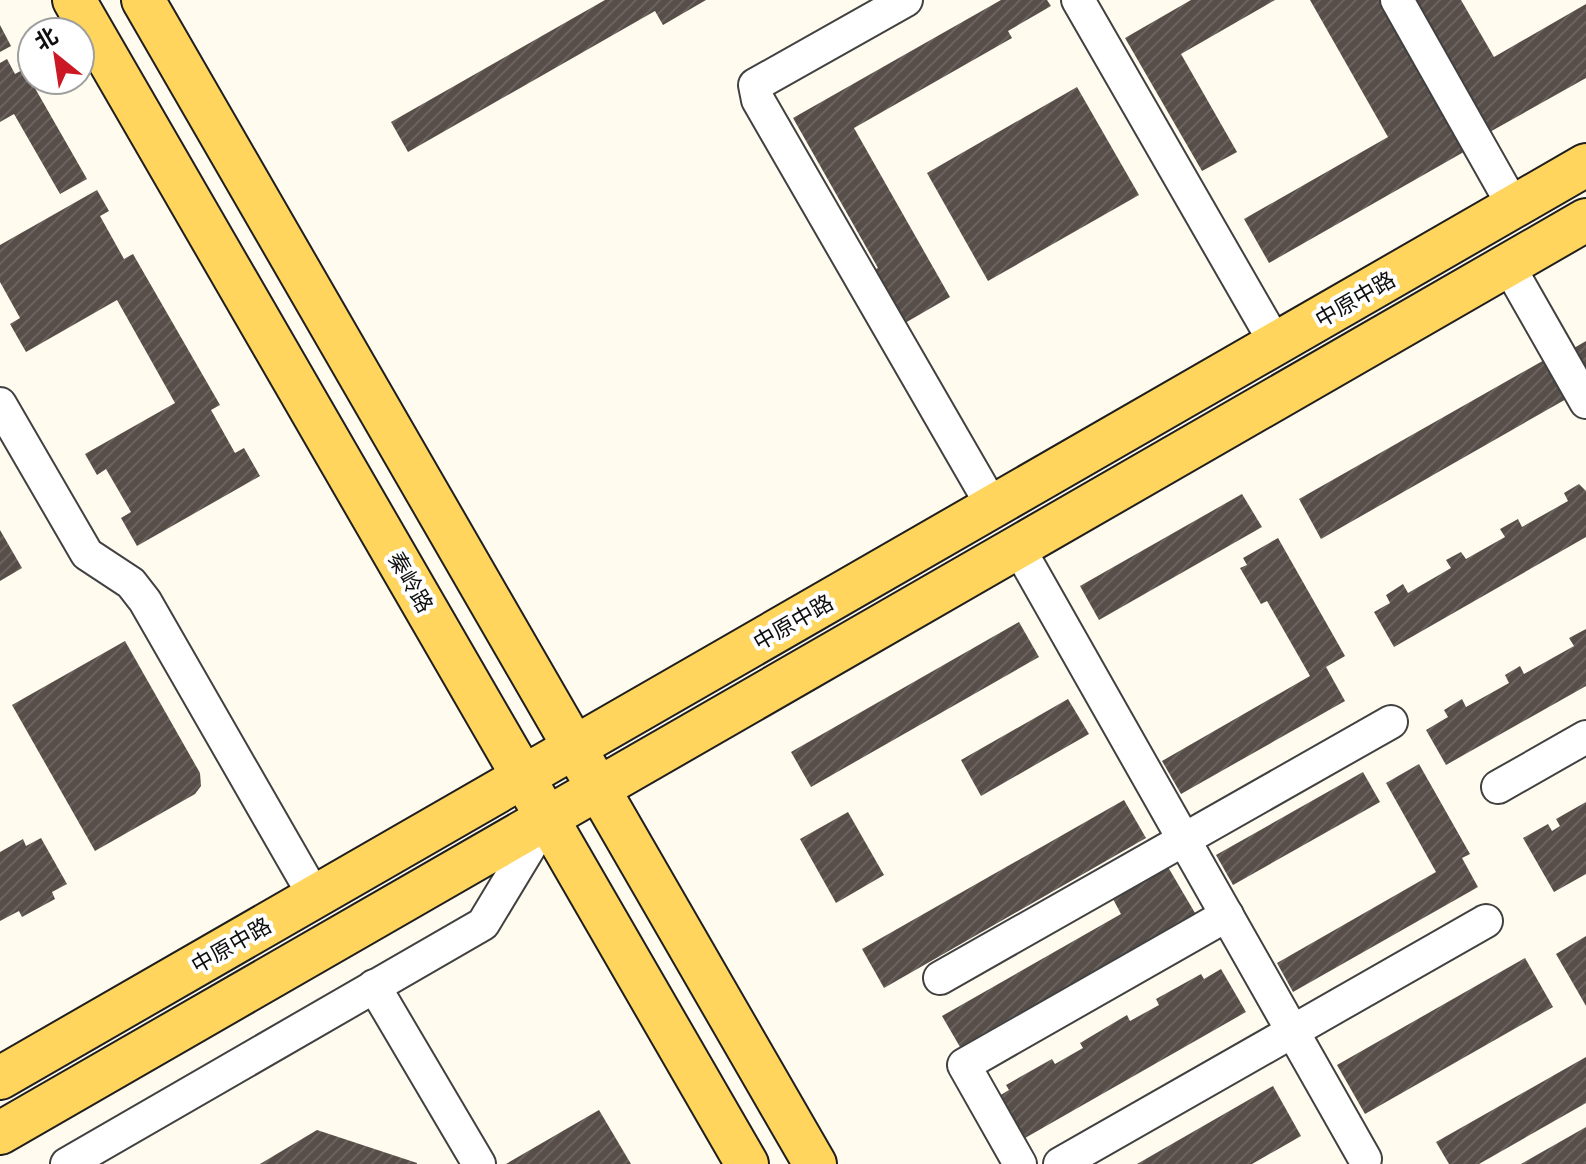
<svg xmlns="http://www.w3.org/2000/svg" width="1586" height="1164" font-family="Literata,'Noto Sans SC',serif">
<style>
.building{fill:url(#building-hatch)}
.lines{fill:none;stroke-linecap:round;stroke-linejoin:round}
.minor-casing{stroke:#414141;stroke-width:36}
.major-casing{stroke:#1f1f1f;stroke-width:46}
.minor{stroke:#fff;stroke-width:32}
.major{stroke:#ffd55e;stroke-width:42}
.labels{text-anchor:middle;stroke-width:8;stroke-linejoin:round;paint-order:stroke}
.street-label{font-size:22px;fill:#0e0e0e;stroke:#fff}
</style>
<defs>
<pattern id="building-hatch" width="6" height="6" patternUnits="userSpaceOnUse" patternTransform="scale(2)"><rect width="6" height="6" fill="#574e49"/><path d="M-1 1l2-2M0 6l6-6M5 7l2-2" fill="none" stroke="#6a635f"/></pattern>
</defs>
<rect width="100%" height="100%" fill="#fffbee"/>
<g class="building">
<path d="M605,0H706L663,25L655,11L408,152L391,122Z"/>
<path d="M1001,0H1047L1051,6L1008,31L1012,38L854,128L950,297L905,323L874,270L878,268L793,118Z"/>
<path d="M1191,0H1275L1181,54L1237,152L1202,171L1125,38Z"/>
<path d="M1310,0H1384L1469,149L1269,263L1244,219L1388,137Z"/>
<path d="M1412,0H1461L1494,57L1586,4V78L1488,133Z"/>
<path d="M0,25L11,46L0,52Z"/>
<path d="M7,59L15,74L24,69L87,179L60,194L14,114L0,122V63Z"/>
<path d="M1077,87L1139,195L988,281L927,173Z"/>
<path d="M97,190L109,211L100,216L124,259L133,254L220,405L211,410L235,453L244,448L260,476L137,546L121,518L131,512L106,469L97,475L85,454L175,403L117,300L26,352L10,324L20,318L0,282V245Z"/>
<path d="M1586,341V369L1574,348Z"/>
<path d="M1546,359L1568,398L1321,539L1299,499Z"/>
<path d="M1579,484L1586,491V537L1394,647L1374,612L1390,603L1386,595L1403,584L1408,593L1451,568L1446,560L1461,552L1466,559L1505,537L1500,529L1518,519L1522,527L1568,501L1564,493Z"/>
<path d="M1242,494L1262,527L1099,620L1080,586Z"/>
<path d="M0,530L22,568L0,581Z"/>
<path d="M1278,538L1345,656L1326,667L1345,701L1181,794L1162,761L1310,676L1267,601L1261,604L1240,568L1247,565L1243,558Z"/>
<path d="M1019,622L1039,657L811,787L791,752Z"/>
<path d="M1586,629V686L1446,765L1426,730L1448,717L1444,710L1462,699L1466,707L1509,683L1505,675L1520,666L1524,674L1574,646L1569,638Z"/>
<path d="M125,641L200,773L201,786L195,794L95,851L12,705Z"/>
<path d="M1068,699L1089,734L981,796L961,760Z"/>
<path d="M1419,764L1470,854L1462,858L1478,887L1293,992L1277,963L1436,872L1386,783Z"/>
<path d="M1363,772L1380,802L1233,885L1216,855Z"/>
<path d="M1124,800L1146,838L884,988L862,949Z"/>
<path d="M1586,802V874L1554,892L1523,838L1548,824L1552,831L1560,826L1556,819Z"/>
<path d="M848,812L884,875L836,903L800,839Z"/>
<path d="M41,838L67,884L52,892L55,899L22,917L19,911L0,921V852L23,839L26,846Z"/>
<path d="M1168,867L1195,913L960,1047L942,1016L1121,914L1113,899Z"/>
<path d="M1586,936V1006L1556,954Z"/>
<path d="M1525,958L1553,1007L1365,1114L1337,1065Z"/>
<path d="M1221,969L1246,1012L1018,1142L994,1099L1009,1090L1006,1085L1052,1059L1055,1064L1083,1048L1080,1043L1127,1015L1130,1021L1159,1005L1156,999L1201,974L1204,979Z"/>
<path d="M1586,1057V1103L1479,1164H1449L1436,1142Z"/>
<path d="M1273,1086L1301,1136L1252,1164H1137Z"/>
<path d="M599,1110L631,1164H506Z"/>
<path d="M1586,1127V1164H1521Z"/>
<path d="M317,1130L417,1163V1164H260Z"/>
</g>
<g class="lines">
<g class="minor-casing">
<g id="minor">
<path d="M906,0L755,85L758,100L993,507"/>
<path d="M1078,0L1276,344"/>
<path d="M1397,0L1514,207"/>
<path d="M1508,265L1586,402"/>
<path d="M0,404L87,554L131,583L145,601L315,897"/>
<path d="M1018,547L1365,1159"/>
<path d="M1498,787L1586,737"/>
<path d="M940,978L1391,722"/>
<path d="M374,986L479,1164"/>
<path d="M67,1164L483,924L547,818"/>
<path d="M1020,1164L964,1065L1227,915"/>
<path d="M1060,1164L1486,921"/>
</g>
</g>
<g class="major-casing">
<g id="major">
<path d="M74,0L747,1164"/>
<path d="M143,0L815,1164"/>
<path d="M0,1078L1586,165"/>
<path d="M0,1133L1586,220"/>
</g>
</g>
<use href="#minor" class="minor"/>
<use href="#major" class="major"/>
</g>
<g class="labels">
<g class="street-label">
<text transform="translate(1355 299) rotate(-30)" y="8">中原中路</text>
<text transform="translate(411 582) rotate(60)" y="8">秦岭路</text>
<text transform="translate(793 622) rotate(-30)" y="8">中原中路</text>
<text transform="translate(231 945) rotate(-30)" y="8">中原中路</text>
</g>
</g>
<g transform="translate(56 56) rotate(330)"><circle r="38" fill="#ffffff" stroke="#9f9f9f" stroke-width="2"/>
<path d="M0-6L14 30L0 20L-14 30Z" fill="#cb1824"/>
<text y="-12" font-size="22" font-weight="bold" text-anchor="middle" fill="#0e0e0e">北</text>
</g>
</svg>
